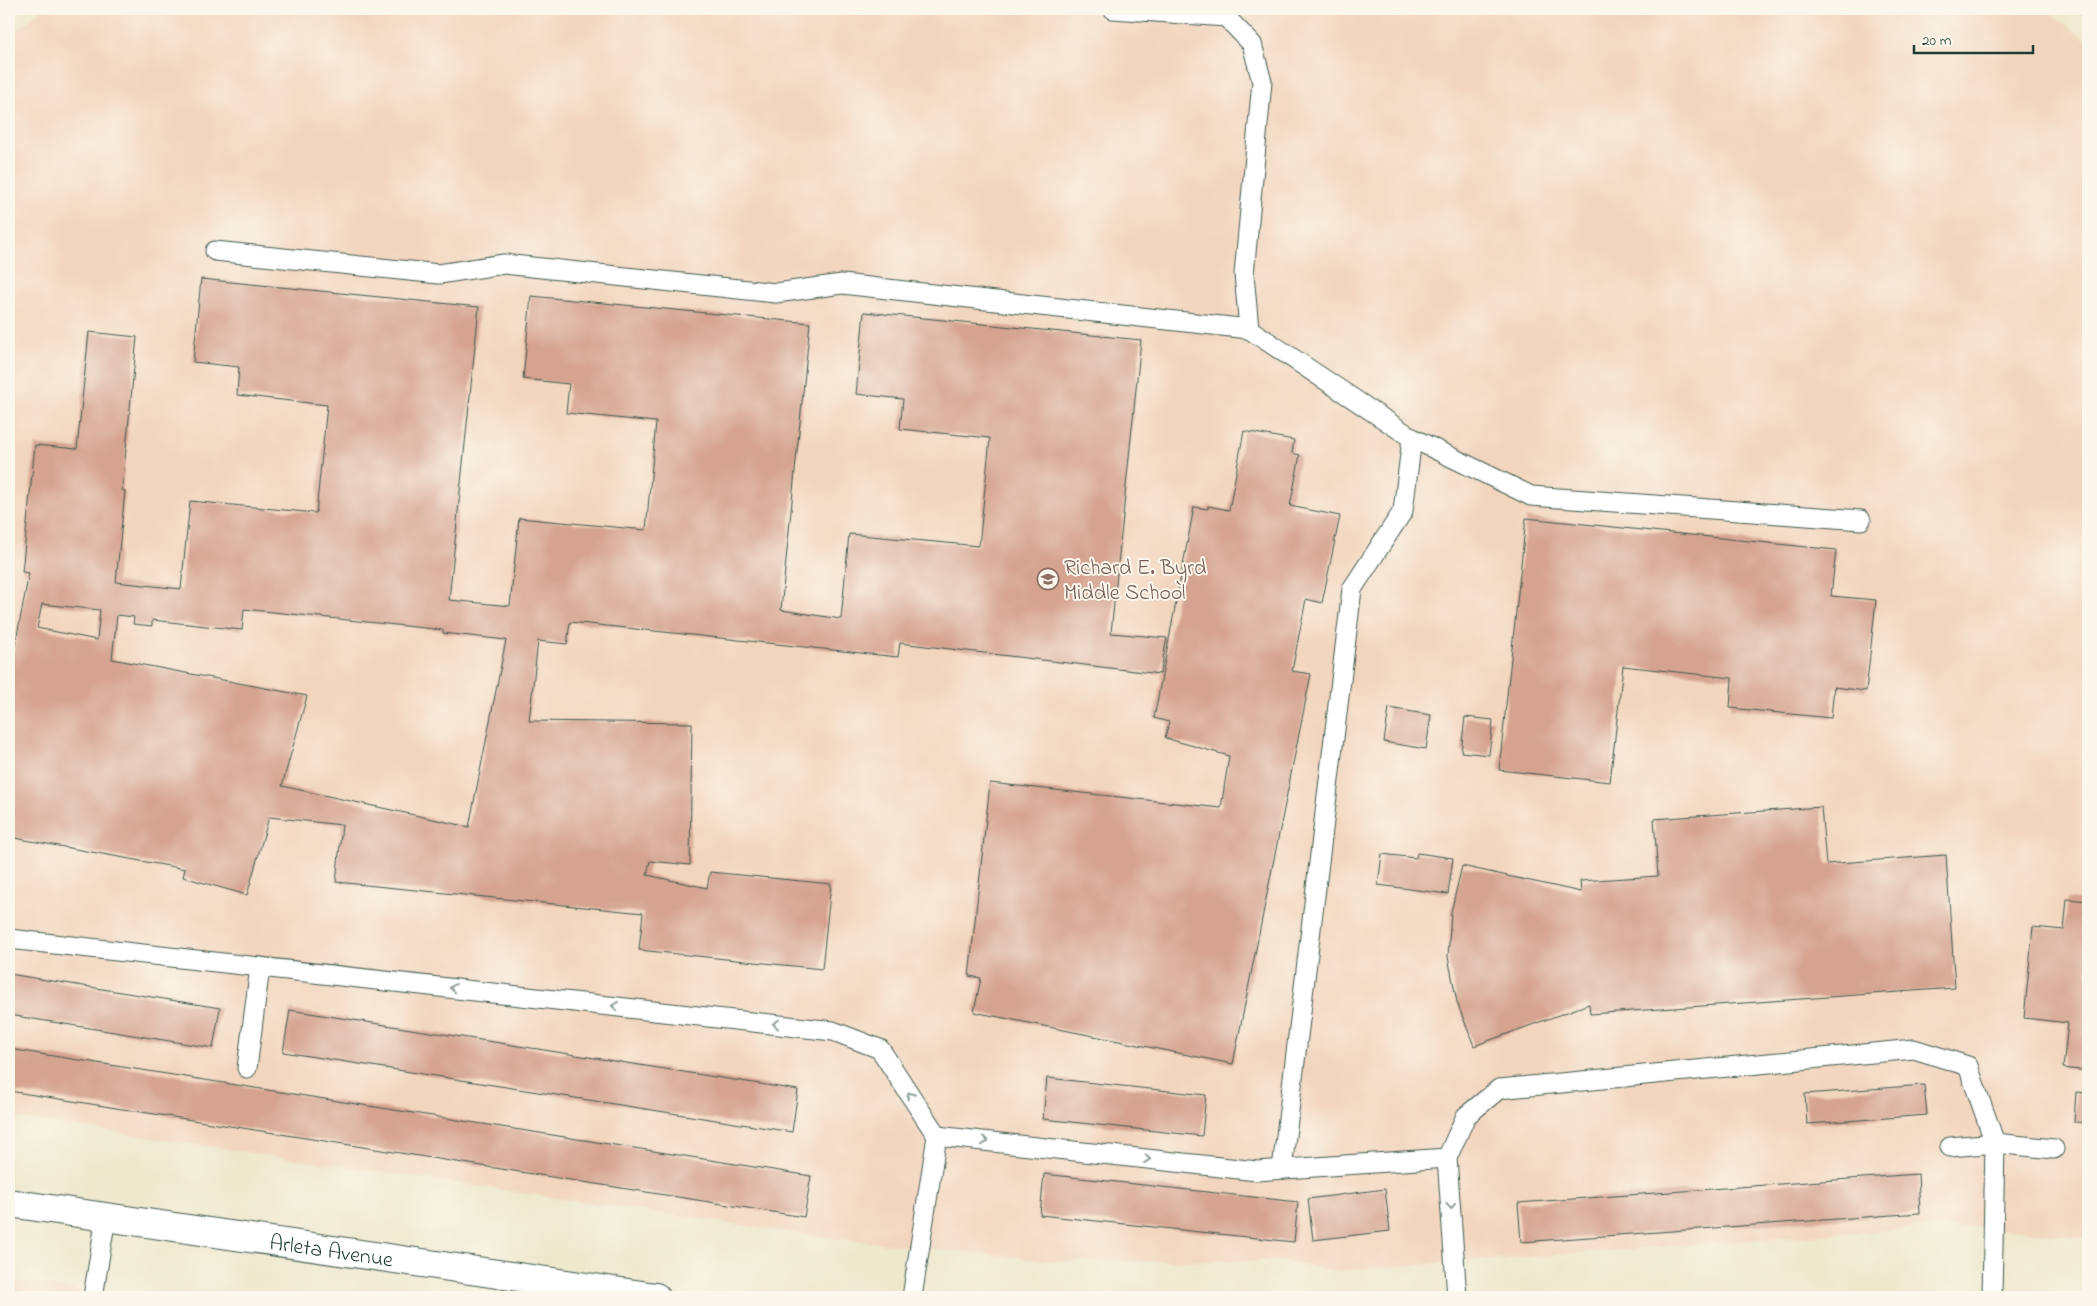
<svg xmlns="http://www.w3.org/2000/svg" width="2097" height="1306" font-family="'Indie Flower',sans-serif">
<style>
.built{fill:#f2d5be}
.building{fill:#d5a390;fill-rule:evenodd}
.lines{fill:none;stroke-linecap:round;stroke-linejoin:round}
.lane-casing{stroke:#3e574b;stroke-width:21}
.secondary-casing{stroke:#3e574b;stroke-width:30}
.lane{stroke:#fff;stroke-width:19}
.secondary{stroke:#fff;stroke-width:28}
.oneway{stroke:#8f9e9a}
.labels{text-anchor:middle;stroke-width:4;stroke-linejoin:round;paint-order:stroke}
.education-label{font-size:22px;fill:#785e54;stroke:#fbf7ec;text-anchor:start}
.street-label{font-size:22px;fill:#1f3d34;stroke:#fbf7ec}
</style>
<rect width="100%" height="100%" fill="#fbf7ec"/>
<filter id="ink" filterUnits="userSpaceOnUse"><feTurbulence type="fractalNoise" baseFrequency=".02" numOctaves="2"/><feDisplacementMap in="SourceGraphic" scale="10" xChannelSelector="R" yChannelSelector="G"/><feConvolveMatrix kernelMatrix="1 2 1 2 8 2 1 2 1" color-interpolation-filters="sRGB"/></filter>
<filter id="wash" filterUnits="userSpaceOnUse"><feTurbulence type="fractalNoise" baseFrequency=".0096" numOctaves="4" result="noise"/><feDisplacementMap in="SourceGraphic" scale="20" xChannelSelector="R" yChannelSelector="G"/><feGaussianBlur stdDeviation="1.12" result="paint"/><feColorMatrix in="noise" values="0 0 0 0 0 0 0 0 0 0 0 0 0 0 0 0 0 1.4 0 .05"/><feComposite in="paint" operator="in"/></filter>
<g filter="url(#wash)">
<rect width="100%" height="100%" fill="#eee8cd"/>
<g class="built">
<path d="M43,9H2045L2088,41V1238L2018,1230L1943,1226L1335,1271L1282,1261H1051L821,1237L9,1117V37Z"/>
<path d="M9,1280L122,1297H9Z"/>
</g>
<g id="blocks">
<g class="building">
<path d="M201,279L479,307L449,600L510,606L519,518L646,530L656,422L566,413L569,384L523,379L531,296L810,323L781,610L841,619L849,534L979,546L990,438L900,429L903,399L856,394L864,312L1141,340L1111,633L1167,638L1160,674L900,643L898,657L570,622L567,644L538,641L529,721L692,723L690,865L650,861L647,875L707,888L710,872L831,884L822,969L639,950L643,913L336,882L342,825L269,817L247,895L183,877L185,869L9,837V650L14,651L29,573L22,572L35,445L77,449L89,332L137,337L122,490L125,491L116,582L181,589L190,501L316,513L327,405L237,395L239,367L193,362ZM42,604L100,610L97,640L37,628ZM244,609L443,630V633L506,640L469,827L282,786L307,696L112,659L117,615L134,617L133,624L152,626V620L242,630Z"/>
<path d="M1244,431L1294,440L1292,453L1300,455L1290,506L1340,516L1322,603L1306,599L1292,671L1311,674L1233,1064L974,1012L981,978L969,976L990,783L1221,808L1229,756L1165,738L1169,722L1154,718L1194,507L1208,509V506L1229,510Z"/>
<path d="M1526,518L1836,550L1831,596L1876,600L1866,691L1834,687L1831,718L1730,708L1732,678L1623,666L1610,782L1499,770Z"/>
<path d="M1389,708L1431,715L1426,749L1384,742Z"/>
<path d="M1465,717L1493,720L1489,755L1461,752Z"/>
<path d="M1821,807L1826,864L1946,855L1955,988L1590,1014L1589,1004L1474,1046L1457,1002L1448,957L1451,912L1462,866L1581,892L1580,881L1658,876L1654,819Z"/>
<path d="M1417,853L1453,858L1448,894L1378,885L1382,854L1416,858Z"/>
<path d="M2067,899L2088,901V1071L2063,1068L2068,1023L2024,1018L2033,927L2064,930Z"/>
<path d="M9,974L220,1008L213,1048L9,1015Z"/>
<path d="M290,1010L798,1090L792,1132L283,1052Z"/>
<path d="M9,1049L811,1176L804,1217L9,1091Z"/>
<path d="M1047,1078L1206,1095L1202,1136L1043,1119Z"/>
<path d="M1924,1085L1927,1115L1807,1124L1805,1094Z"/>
<path d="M2076,1092L2088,1093V1123L2074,1122Z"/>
<path d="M1044,1174L1298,1202L1294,1242L1040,1215Z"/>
<path d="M1918,1174L1920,1213L1521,1242L1518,1203Z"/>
<path d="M1385,1189L1390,1231L1313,1240L1308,1199Z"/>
</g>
</g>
</g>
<g filter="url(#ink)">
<use href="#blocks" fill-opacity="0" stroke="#3e574b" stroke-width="1"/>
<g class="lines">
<g class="lane-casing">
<g id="lane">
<path d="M1113,9L1226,17L1252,44L1262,82L1244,274L1249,329L1412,438L1403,511L1352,589L1282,1169"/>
<path d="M215,251L439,274L504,264L776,293L842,284L1249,329"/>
<path d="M1412,438L1531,496L1861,520"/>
<path d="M9,939L833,1031L880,1049L937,1136L912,1297"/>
<path d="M247,1068L260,967"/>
<path d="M937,1136L1257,1171L1447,1158"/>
<path d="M1950,1147L1995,1143L2054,1149"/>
<path d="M93,1297L106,1217"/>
<path d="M1457,1297L1447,1158L1466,1116L1499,1089L1914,1049L1968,1066L1995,1143L1992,1297"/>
</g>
</g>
<g class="secondary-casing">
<g id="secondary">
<path id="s1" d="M9,1203L656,1297"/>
</g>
</g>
<use href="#lane" class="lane"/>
<use href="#secondary" class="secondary"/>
</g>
<defs><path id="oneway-chevron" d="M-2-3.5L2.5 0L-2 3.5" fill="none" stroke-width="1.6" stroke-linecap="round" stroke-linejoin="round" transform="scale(1.25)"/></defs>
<g class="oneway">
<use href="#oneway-chevron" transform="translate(453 988) rotate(-174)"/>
<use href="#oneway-chevron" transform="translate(615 1006) rotate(-174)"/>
<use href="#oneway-chevron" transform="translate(776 1024) rotate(-174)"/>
<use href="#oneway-chevron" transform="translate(910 1095) rotate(-123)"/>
<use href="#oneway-chevron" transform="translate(985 1141) rotate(6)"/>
<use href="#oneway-chevron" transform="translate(1147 1159) rotate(6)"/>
<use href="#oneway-chevron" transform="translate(1451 1206) rotate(86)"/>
</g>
</g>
<defs>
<g id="school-ring" transform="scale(1.125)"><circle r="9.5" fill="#fbf7ec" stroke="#8d6e63" stroke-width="1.5"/><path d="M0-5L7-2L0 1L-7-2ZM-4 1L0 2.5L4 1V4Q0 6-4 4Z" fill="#8d6e63"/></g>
</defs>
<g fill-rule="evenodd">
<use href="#school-ring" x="1048" y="579"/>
</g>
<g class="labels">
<g class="education-label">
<text x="1064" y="574">Richard E. Byrd<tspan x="1064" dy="25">Middle School</tspan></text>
</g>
<g class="street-label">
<text dy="8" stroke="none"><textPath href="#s1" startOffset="326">Arleta Avenue</textPath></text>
</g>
</g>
<rect width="2097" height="1306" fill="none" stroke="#fbf7ec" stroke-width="30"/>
<path d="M1914 45v8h119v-8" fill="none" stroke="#1f3d34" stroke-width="2.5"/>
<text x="1922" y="45" font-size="15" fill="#1f3d34" stroke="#fbf7ec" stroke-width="4" paint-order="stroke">20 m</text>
</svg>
